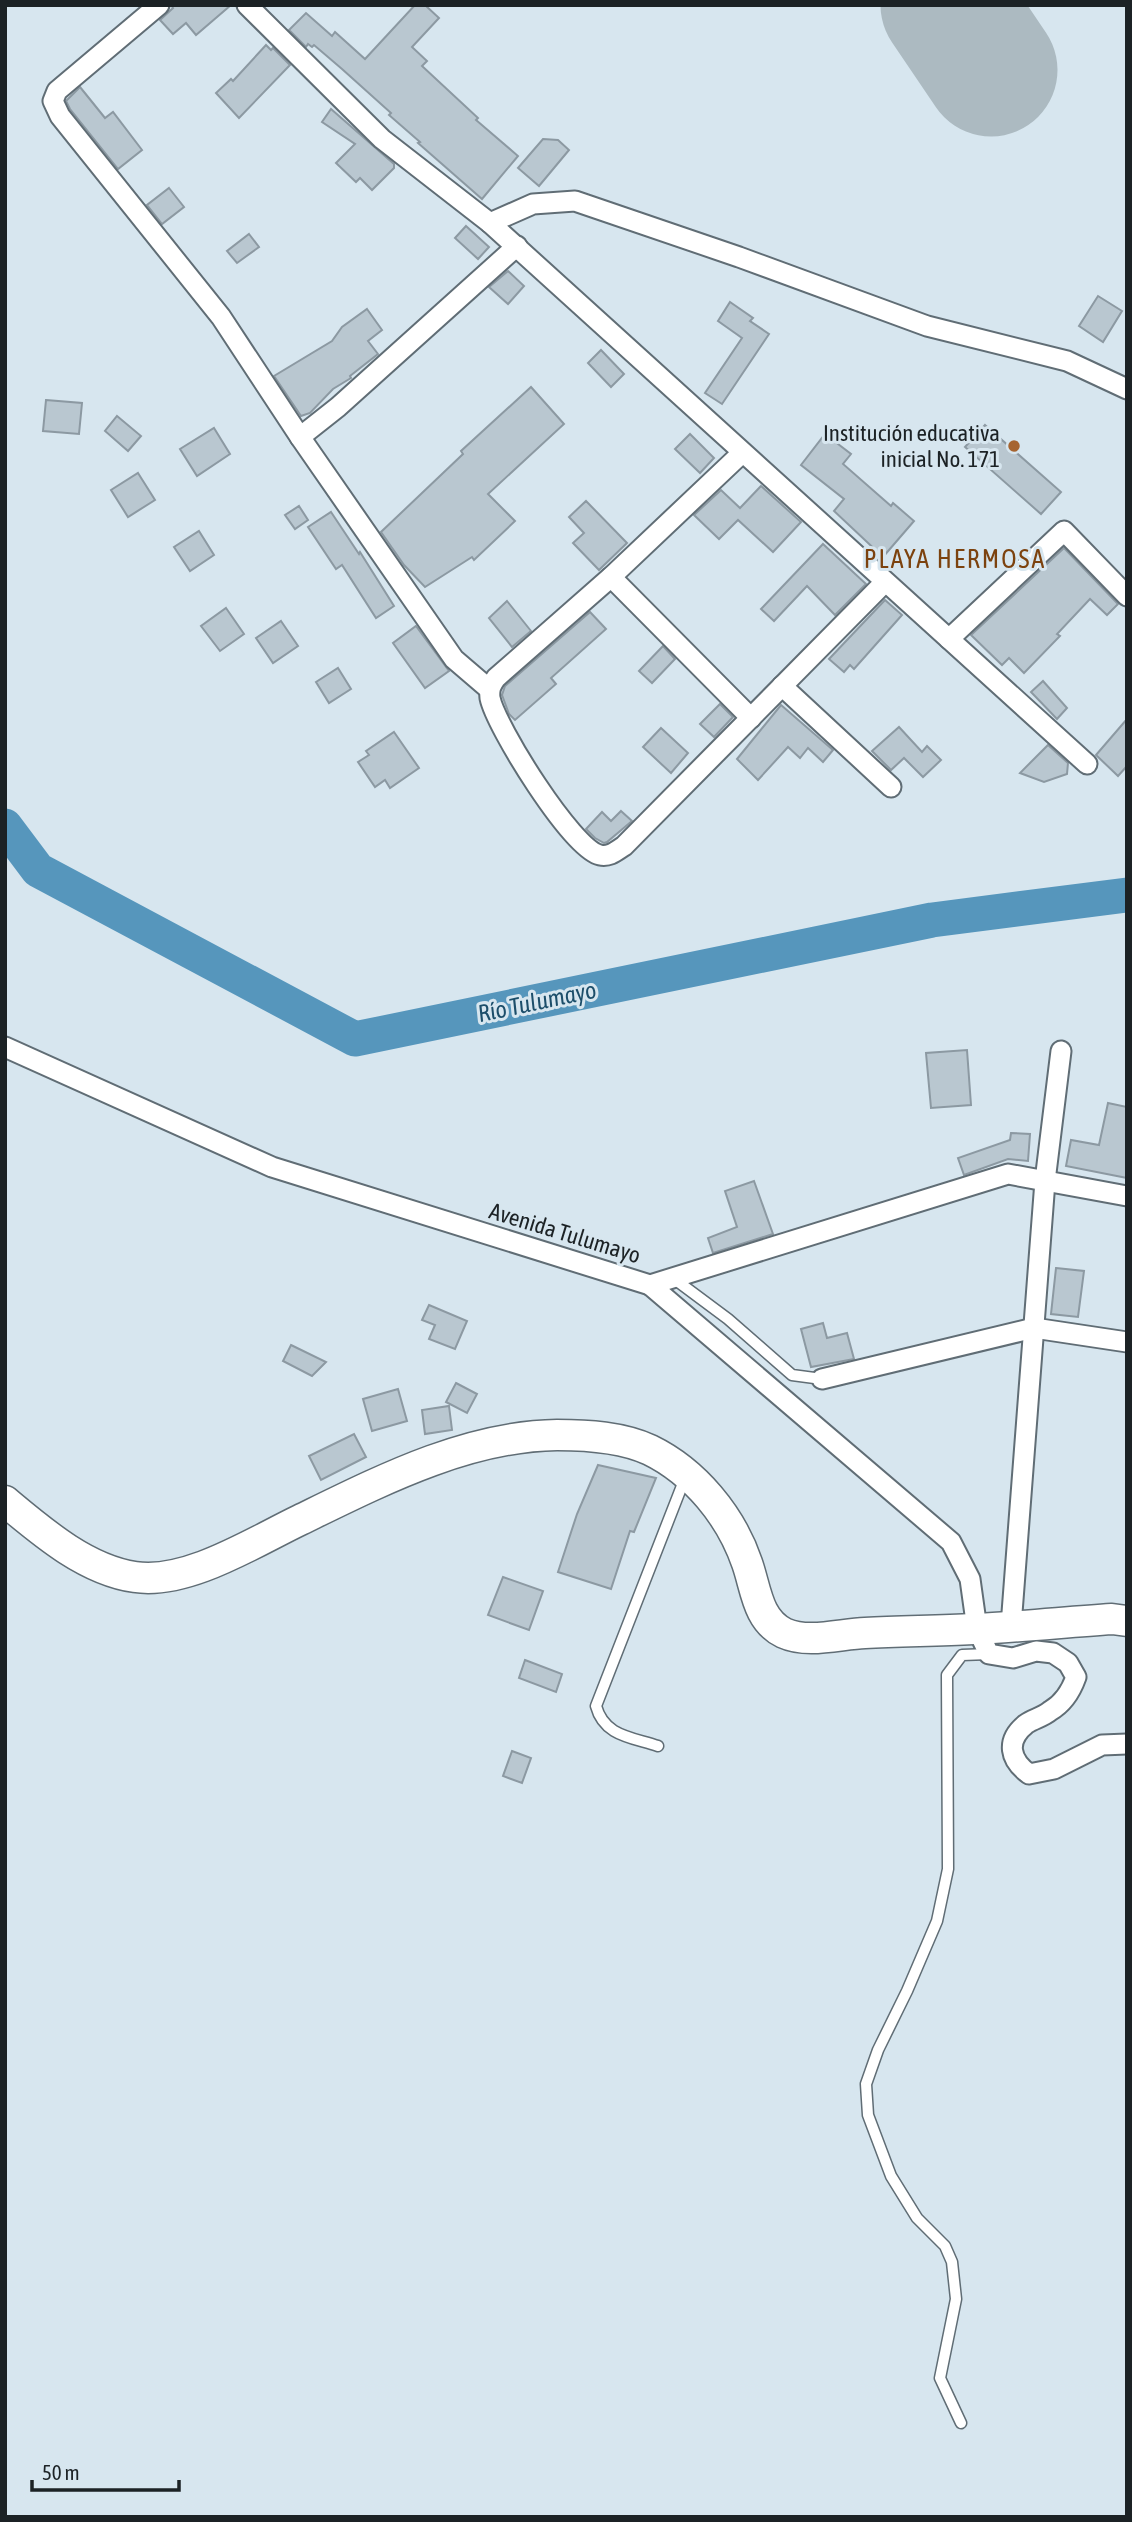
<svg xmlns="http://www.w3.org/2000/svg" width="1132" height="2522" font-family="'Asap Condensed',sans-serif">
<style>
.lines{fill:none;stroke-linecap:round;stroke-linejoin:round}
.river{stroke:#5696bc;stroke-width:35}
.runway{stroke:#acbac1;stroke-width:133}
.building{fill:#b9c7d0;stroke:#8c99a2;stroke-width:2}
.service-casing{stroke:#606d75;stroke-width:13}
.minor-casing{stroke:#606d75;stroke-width:23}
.primary-casing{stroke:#606d75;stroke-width:33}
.service{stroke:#fff;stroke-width:10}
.minor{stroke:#fff;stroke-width:19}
.primary{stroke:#fff;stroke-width:30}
.poi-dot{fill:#a66430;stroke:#d7e6ef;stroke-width:2.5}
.labels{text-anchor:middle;stroke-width:6;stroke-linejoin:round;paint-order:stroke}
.poi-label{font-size:23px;fill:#1c2225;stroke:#d7e6ef;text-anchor:end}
.street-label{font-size:23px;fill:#1c2225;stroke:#d7e6ef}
.water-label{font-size:24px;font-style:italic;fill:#1c4e6a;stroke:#d7e6ef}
.quarter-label{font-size:26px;letter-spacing:2px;fill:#7c420e;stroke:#d7e6ef}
</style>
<rect width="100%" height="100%" fill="#d7e6ef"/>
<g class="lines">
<path class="river" d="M5,826L38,870L355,1039L932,920L1127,895"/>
<path class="runway" d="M947,5L991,70"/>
</g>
<g class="building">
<path d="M171,5H231L196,35L186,23L173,34L160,20L173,8Z"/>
<path d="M415,5H425L439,18L412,47L427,61L422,66L478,118L476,120L518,156L482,199L418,143L420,142L389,115L391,113L342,69L314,45L312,47L308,44L306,47L289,30L306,13L332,36L335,32L365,59Z"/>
<path d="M266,45L271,50L273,48L290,65L239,118L216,93L231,79L233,81Z"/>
<path d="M80,87L105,118L113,112L142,150L118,169L70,109L66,101Z"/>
<path d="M331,109L394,164V168L372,190L360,178L356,182L336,163L355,144L322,122Z"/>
<path d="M543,139L558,140L569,150L539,186L518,168Z"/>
<path d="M169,188L184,207L162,224L147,205Z"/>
<path d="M466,226L489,247L478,259L455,238Z"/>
<path d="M249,234L259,247L237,263L227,251Z"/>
<path d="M508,271L524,286L508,304L489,287Z"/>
<path d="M1098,296L1122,311L1103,342L1079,326Z"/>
<path d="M730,302L753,318L750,321L769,334L722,404L705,393L742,338L718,321Z"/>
<path d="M367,309L382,330L368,341L378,354L350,376L351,378L333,389L310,413L301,416L274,376L332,341L342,327Z"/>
<path d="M601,350L624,374L611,387L588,363Z"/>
<path d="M531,387L564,424L488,494L515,521L474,560L472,557L425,587L404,565L381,532L463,454L461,451Z"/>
<path d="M46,400L82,403L79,434L43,431Z"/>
<path d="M117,416L141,436L128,451L105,431Z"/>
<path d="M985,425L1061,492L1041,514L965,447Z"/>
<path d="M214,428L230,454L197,476L180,449Z"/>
<path d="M690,434L714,458L700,473L675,449Z"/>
<path d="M825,434L851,454L843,464L891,506L893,503L914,521L883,557L834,511L844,499L801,465Z"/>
<path d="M138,473L155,500L128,517L111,490Z"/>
<path d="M761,486L801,522L773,552L738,520L719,539L694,515L721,490L740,508Z"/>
<path d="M586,501L627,543L599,570L573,543L584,533L569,517Z"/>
<path d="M299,506L308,520L295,529L285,515Z"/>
<path d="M331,512L359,554L360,552L394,606L376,618L342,565L336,569L308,527Z"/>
<path d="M199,531L214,555L190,571L174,547Z"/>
<path d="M823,544L866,584L835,615L807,586L774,621L761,609Z"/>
<path d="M1064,548L1118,604L1107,615L1090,599L1057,634L1060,636L1024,673L1009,658L1002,665L971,635Z"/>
<path d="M885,600L902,615L854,669L850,665L844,672L829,659Z"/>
<path d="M507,601L531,631L512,647L489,618Z"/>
<path d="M226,608L244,634L220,651L201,626Z"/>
<path d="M590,612L606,629L551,678L556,684L515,720L509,714L502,695L505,686Z"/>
<path d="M281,621L298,646L273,663L256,638Z"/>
<path d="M416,626L449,671L425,688L393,643Z"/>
<path d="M663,646L675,659L652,683L639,671Z"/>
<path d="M338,668L351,689L329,703L316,682Z"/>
<path d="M1043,681L1067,708L1057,719L1031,692Z"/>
<path d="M720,704L733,717L714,737L700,724Z"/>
<path d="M781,705L833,750L823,762L808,748L800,758L788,747L758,780L737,759Z"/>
<path d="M1127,719V766L1118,776L1096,755Z"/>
<path d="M899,727L922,752L927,746L941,760L923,777L904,758L891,770L872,751Z"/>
<path d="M661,728L688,753L671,773L643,747Z"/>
<path d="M394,732L419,768L390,788L385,780L375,787L358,762L369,755L366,751Z"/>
<path d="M1048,745L1068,763L1067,774L1044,782L1020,773Z"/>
<path d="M621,811L632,821L607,842L604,843L595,838L586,829L602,812L611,821Z"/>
<path d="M967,1050L971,1105L931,1108L926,1053Z"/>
<path d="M1108,1103L1127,1107V1178L1066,1166L1071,1140L1099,1145Z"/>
<path d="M1011,1133L1030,1134L1028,1161L1008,1159L964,1175L958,1158L1010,1140Z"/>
<path d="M754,1181L773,1234L713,1253L708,1238L737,1227L725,1191Z"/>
<path d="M1056,1268L1084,1271L1078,1317L1051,1314Z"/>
<path d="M429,1305L467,1321L455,1349L429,1339L435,1325L422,1320Z"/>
<path d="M823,1323L827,1338L847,1333L854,1359L811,1367L801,1329Z"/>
<path d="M291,1345L326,1362L312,1376L283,1361Z"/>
<path d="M456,1383L477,1394L467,1413L446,1402Z"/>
<path d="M398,1389L407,1421L372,1431L363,1399Z"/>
<path d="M449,1406L452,1430L425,1434L422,1410Z"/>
<path d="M354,1434L366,1457L321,1480L309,1456Z"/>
<path d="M598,1465L656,1478L634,1532L630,1531L611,1589L558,1572L577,1514Z"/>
<path d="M503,1577L543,1591L529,1630L488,1615Z"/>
<path d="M525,1660L562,1674L556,1692L519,1678Z"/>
<path d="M512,1751L531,1758L522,1783L503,1776Z"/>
</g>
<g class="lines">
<g class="service-casing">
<g id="service">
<path d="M673,1278L728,1319L792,1375L822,1379"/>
<path d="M658,1746C631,1737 604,1736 596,1706L685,1478"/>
<path d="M961,2423L940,2378L956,2299L952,2262L945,2246L917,2218L891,2176L868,2115L866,2084L878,2050L907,1991L937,1921L948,1869L947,1675L962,1655L989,1654"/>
</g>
</g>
<g class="minor-casing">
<g id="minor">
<path d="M159,5L57,91L53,101L60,116L221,317L300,437L454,659L489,689"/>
<path d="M247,5L382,139L490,223L533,204L575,201L739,257L927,326L1067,361L1127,389"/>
<path d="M490,223L1087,764"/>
<path d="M300,437L338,407L517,246"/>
<path d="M742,453L611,577L496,678C491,685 489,689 490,698C496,727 572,849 600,855C610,857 616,851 624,846L885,582"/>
<path d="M611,577L751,718"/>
<path d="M949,639L1064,531L1127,596"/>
<path d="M782,686L891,787"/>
<path d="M5,1047L272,1167L650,1285L1008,1174L1127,1196"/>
<path d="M650,1285L951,1542L970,1579L977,1629L989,1654L1013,1658L1036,1651L1053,1653L1068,1663L1076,1677C1071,1691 1064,1703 1050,1711C1043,1717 1033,1719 1026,1724C1005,1741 1010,1760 1029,1774L1054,1769L1102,1745L1127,1744"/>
<path d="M822,1379L1034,1328L1127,1342"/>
<path d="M1011,1626L1045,1181L1061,1051"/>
</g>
</g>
<g class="primary-casing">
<path id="primary" d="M5,1501C42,1532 86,1570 135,1577C187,1585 254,1542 300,1520C380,1481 467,1436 557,1435C588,1435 622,1437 650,1450C695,1472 731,1516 747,1563C756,1588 757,1620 784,1633C808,1644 840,1634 865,1633C901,1631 937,1631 973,1629C1019,1627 1066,1622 1112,1619L1127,1621"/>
</g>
<use href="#service" class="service"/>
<use href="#minor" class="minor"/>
<use href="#primary" class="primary"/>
</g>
<circle class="poi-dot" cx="1014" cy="446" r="7"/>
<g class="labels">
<g class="poi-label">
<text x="1000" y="441">Institución educativa<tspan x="1000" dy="26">inicial No. 171</tspan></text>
</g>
<g class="street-label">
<text transform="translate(565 1233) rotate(17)" y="8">Avenida Tulumayo</text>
</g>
<g class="water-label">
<text transform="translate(537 1002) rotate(-12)" y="8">Río Tulumayo</text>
</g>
<g class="quarter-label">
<text x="955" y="568">PLAYA HERMOSA</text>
</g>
</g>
<rect width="1132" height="2522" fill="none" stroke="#1c2225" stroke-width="14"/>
<path d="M32 2480v10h147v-10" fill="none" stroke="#1c2225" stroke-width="3.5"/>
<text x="42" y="2480" font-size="21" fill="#1c2225" stroke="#d7e6ef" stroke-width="5" paint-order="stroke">50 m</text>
</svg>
